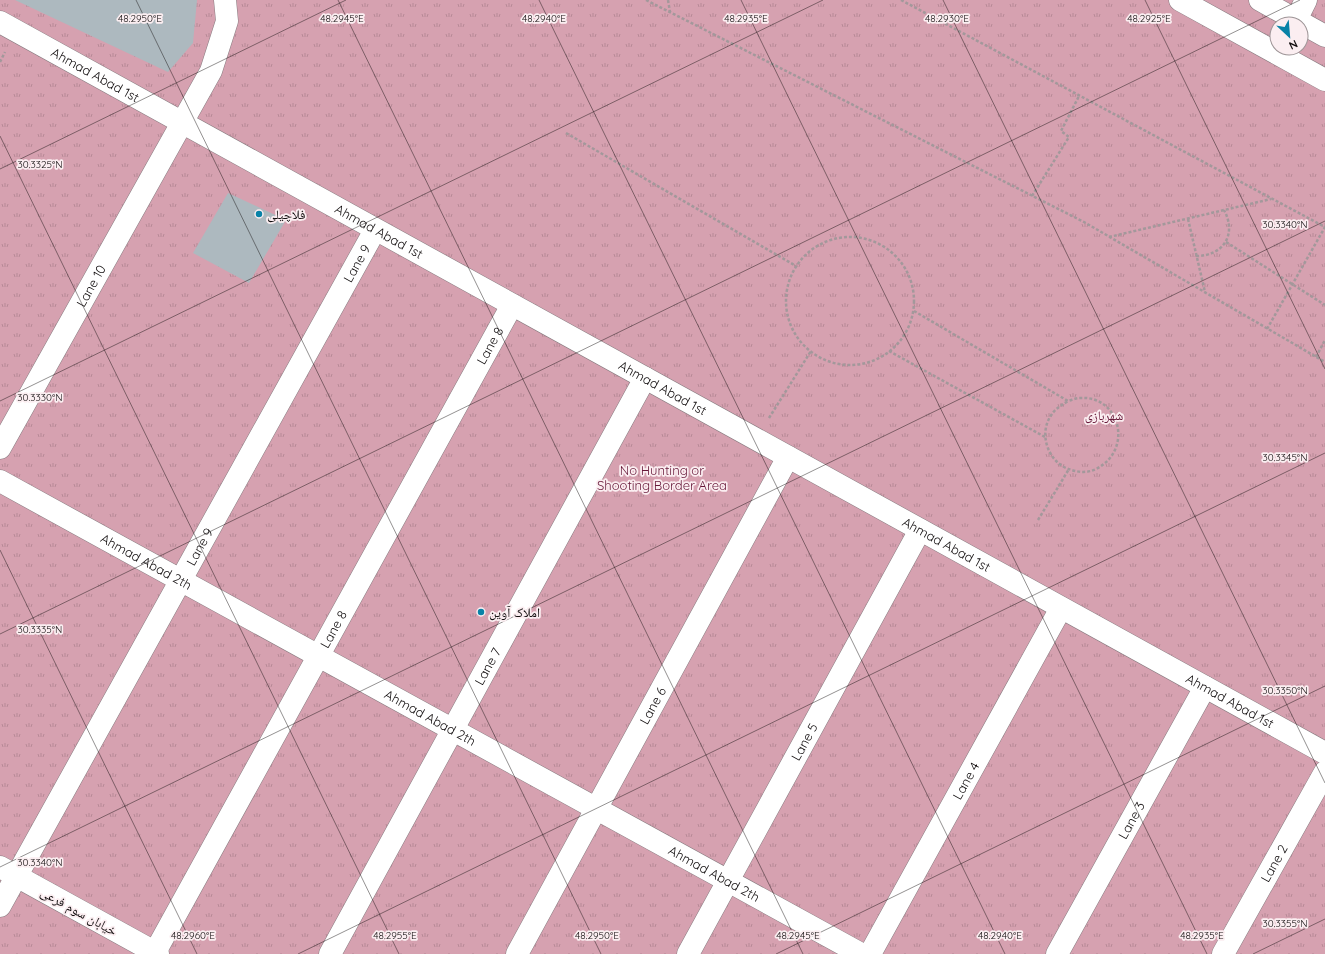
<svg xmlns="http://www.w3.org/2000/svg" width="1325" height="954" font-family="Quicksand,'Noto Naskh Arabic',sans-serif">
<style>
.park{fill:url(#park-tufts);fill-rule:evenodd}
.building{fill:#adb9bf}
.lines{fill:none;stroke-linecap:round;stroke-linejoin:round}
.minor-casing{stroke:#887c80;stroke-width:23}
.major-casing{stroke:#887c80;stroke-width:23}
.path{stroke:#a3989b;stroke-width:2.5;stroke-dasharray:3 2;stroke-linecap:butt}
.minor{stroke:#fff;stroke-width:22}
.major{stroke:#fff;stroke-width:22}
.ticks{fill:none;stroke:#110d0e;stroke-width:1;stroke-opacity:0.45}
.poi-dot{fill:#0882a7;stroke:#fbeef1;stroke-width:1.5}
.labels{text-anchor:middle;stroke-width:3.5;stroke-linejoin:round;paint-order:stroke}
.street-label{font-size:13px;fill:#110d0e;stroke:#fbeef1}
.poi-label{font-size:13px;fill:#110d0e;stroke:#fbeef1;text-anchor:start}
.park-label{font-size:13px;fill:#671839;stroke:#fbeef1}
.ticks-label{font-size:10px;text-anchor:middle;fill:#110d0e;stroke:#fbeef1;stroke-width:3.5;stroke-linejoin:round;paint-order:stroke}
</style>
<defs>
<pattern id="park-tufts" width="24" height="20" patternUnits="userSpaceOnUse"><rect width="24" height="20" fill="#d6a1b0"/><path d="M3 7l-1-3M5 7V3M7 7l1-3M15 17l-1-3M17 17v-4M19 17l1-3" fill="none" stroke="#b78996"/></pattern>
</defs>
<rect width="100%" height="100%" fill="#eee0e4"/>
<path class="park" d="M0,0H1325V954H0ZM1277,24H1301V48H1277Z"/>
<g class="building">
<path d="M15,0H197L193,43L168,72Z"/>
<path d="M228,193L286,220L249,283L193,253Z"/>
</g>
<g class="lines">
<g class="minor-casing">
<g id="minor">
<path d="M1296,20L1306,0"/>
<path id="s1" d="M0,481L861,954"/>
<path d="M0,867L158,954"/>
<path id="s2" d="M0,906L375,230"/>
<path id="s3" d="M154,954L512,305"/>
<path id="s4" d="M330,954L645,378"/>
<path id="s5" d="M517,954L788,457"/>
<path id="s6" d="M688,954L920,530"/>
<path id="s7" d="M870,954L1061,608"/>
<path id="s8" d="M1057,954L1205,687"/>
<path id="s9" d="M1223,954L1325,772"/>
</g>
</g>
<g class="major-casing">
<g id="major">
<path d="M1180,0L1325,80"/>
<path d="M1260,0L1325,36"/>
<path id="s10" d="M0,22L1325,753"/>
<path id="s11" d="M0,448L211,71L227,21L225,0"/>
</g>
</g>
<g class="path">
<path d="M646,0L1084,222L1325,362"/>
<path d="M668,0L670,12"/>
<path d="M901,0L1325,227"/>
<path d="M0,62L5,52"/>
<path d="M566,133L796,266"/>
<path d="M1032,196L1069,137L1061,131L1079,96"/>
<path d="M1188,219L1205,292"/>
<path d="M1109,237L1271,199"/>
<circle cx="850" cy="301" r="64"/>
<path d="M1226,242L1325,305"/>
<path d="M1196,256C1224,256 1237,234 1224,210"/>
<path d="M914,311L1068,401C1072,400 1076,398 1080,398C1120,395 1134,450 1096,469C1086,474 1074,472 1064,467C1046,457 1039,431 1052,414C1056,408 1062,405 1068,401"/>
<path d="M1267,329L1325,227"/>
<path d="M889,351L1045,437"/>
<path d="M1316,357L1325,340"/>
<path d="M769,418L811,351"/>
<path d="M1038,520L1069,469"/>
</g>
<use href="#minor" class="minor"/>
<use href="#major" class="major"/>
</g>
<path class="ticks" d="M136,0L601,954M338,0L803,954M539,0L1005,954M741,0L1207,954M943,0L1325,783M1145,0L1325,369M0,136L399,954M0,169L346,0M0,401L823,0M0,550L197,954M0,634L1300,0M0,867L1325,221M298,954L1325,453M776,954L1325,686M1253,954L1325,919"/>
<g class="poi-dot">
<circle cx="259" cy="214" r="4"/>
<circle cx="481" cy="612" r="4"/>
</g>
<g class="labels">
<g class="street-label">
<text dy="5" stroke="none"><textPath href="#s10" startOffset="109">Ahmad Abad 1st</textPath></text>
<text dy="5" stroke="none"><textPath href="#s10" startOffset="433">Ahmad Abad 1st</textPath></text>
<text dy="5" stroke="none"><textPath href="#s2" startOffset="735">Lane 9</textPath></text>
<text dy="5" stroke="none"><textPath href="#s11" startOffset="186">Lane 10</textPath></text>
<text dy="5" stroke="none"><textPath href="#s3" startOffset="695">Lane 8</textPath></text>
<text dy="5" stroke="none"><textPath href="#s10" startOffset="757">Ahmad Abad 1st</textPath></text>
<text dy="5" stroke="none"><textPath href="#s10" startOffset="1081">Ahmad Abad 1st</textPath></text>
<text dy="5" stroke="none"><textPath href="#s2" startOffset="411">Lane 9</textPath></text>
<text dy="5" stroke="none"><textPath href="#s1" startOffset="167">Ahmad Abad 2th</textPath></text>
<text dy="5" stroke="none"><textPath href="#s3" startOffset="371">Lane 8</textPath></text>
<text dy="5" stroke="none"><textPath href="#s4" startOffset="328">Lane 7</textPath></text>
<text dy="5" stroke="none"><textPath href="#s10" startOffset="1405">Ahmad Abad 1st</textPath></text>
<text dy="5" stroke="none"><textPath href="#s5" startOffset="283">Lane 6</textPath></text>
<text dy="5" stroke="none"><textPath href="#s1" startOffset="491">Ahmad Abad 2th</textPath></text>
<text dy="5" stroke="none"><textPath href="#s6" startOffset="242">Lane 5</textPath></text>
<text dy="5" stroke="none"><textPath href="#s7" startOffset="198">Lane 4</textPath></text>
<text dy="5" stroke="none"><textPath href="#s8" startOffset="153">Lane 3</textPath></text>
<text dy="5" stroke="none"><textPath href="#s9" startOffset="104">Lane 2</textPath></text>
<text dy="5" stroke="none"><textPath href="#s1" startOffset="815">Ahmad Abad 2th</textPath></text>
<text transform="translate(79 911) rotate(29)" y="5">خیابان سوم فرعی</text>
</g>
<g class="poi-label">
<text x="267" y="219">فلاچیلی</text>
<text x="489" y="617">املاک آوین</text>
</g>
<g class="park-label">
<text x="1104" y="420">شهربازی</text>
<text x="662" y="475">No Hunting or<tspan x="662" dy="15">Shooting Border Area</tspan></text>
</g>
</g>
<g class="ticks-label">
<text x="140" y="22">48.2950°E</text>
<text x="342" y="22">48.2945°E</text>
<text x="544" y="22">48.2940°E</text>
<text x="746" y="22">48.2935°E</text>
<text x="1149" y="22">48.2925°E</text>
<text x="947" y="22">48.2930°E</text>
<text x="40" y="168">30.3325°N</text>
<text x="1285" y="228">30.3340°N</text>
<text x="40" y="401">30.3330°N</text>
<text x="1285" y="461">30.3345°N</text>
<text x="40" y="633">30.3335°N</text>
<text x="1285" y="694">30.3350°N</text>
<text x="40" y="866">30.3340°N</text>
<text x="1285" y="927">30.3355°N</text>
<text x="193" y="939">48.2960°E</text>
<text x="395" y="939">48.2955°E</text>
<text x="597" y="939">48.2950°E</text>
<text x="798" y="939">48.2945°E</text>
<text x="1000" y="939">48.2940°E</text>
<text x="1202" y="939">48.2935°E</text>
</g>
<g transform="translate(1289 36) rotate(154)"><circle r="19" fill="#fbeef1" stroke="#9d9496"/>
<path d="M0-3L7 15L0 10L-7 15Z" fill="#0882a7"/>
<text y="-6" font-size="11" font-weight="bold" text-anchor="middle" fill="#110d0e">N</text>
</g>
</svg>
